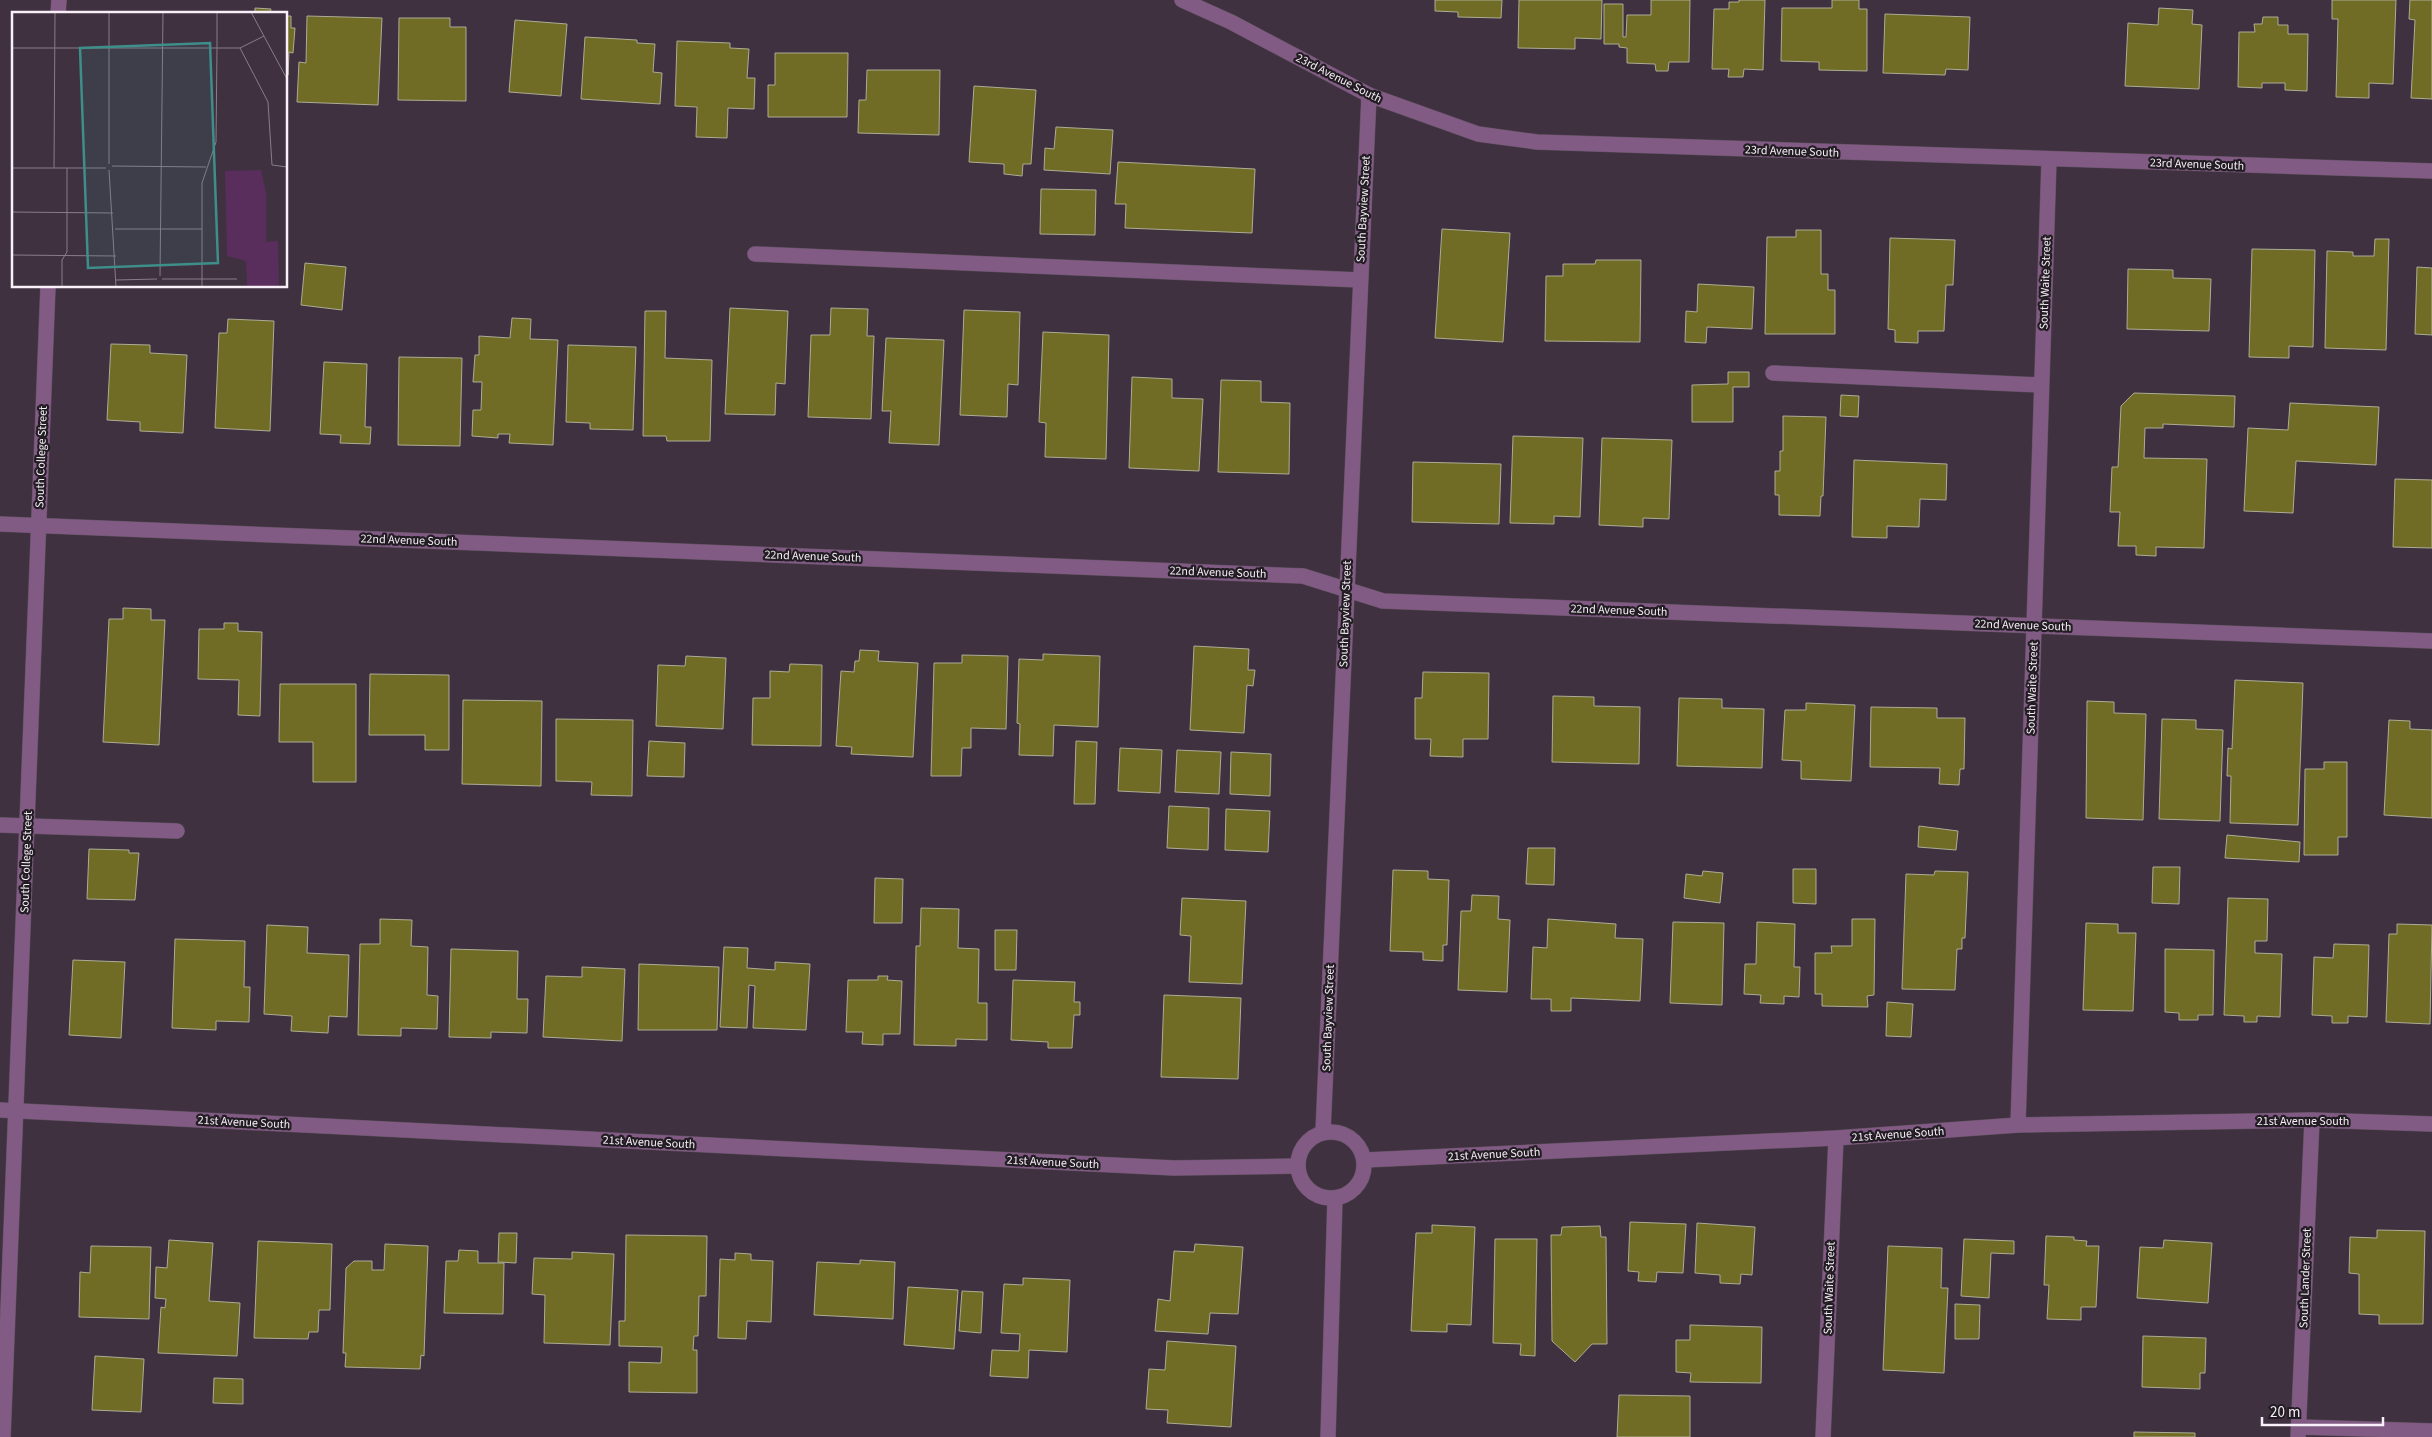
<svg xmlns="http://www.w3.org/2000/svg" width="2432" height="1437" font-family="'Source Sans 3',sans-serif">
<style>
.building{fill:#706c25;stroke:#adac95}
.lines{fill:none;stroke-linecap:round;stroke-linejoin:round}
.minor-casing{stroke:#5d4f5d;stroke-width:16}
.minor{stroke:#815b84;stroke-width:15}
.labels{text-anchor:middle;stroke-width:4.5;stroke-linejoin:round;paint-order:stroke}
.street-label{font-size:12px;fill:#f8eff8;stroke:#221c23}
.inset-road{fill:none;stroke:#897d8a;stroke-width:1}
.view{fill:#3e8e8a;fill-opacity:0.15;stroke:#3e8e8a;stroke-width:2.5}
.inset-edge{fill:none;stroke:#f8eff8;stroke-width:2.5}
</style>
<rect width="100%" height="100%" fill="#3f3140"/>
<g class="building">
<path d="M1435,0H1502L1501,18L1458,17V12L1435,11Z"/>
<path d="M1519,0H1602L1601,39L1575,38V49L1518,48Z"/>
<path d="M1651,0H1690L1689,62H1669L1668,71H1656L1655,64L1627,63V48L1619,47V44H1604V4H1623V37H1626L1627,15H1651Z"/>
<path d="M1739,0H1765L1763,70L1744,69L1743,77H1728L1729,69H1712L1714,9H1729V2H1739Z"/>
<path d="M1832,0H1859V9H1867V71L1819,70V62L1781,61L1782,8H1832Z"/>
<path d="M2332,0H2396L2393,84L2369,83V98L2336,97L2338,19H2332Z"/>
<path d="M2410,0H2432V99L2411,98L2415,20L2409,19Z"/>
<path d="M255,8L271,9L270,14H255Z"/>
<path d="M2159,8L2193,10L2192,24L2202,25L2199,89L2125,86L2128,23L2158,25Z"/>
<path d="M1885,14L1970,17L1968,70L1946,69L1945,75L1883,73Z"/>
<path d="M286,16H291V28H295L293,53L289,52L288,75Z"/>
<path d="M307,16L382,18L378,105L297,102L299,62L306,63Z"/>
<path d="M2263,17H2278V25H2288V34H2308L2307,91L2285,90V83H2262V88L2238,87L2239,32H2255L2254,24H2262Z"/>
<path d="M399,18H450V27H466V101L398,100Z"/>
<path d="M515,20L567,24L561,96L509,92Z"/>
<path d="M585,37L637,40V43L655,44L653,72L662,73L660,104L581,99Z"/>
<path d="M677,41L730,43V48L749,49L747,78H755L754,109L728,108L727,138L696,137L697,107L675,106Z"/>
<path d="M775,53H848L847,117H768V85H775Z"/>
<path d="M867,70H940L939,135L858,133L859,100H866Z"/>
<path d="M974,86L1036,90L1031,164H1023L1022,176L1004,174V164L969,162Z"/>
<path d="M1056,127L1113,130L1110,174L1044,170L1045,148L1054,149Z"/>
<path d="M1118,162L1255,169L1252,233L1125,228L1126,204H1115Z"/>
<path d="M1041,189L1096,190L1095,235L1040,234Z"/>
<path d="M1442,229L1510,233L1503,342L1435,338Z"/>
<path d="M1796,230H1821V274H1828V290H1835V334H1765L1767,237H1796Z"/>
<path d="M1890,238L1955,240L1953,285H1946L1944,331H1918V343L1895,342V330L1888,329Z"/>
<path d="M2375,239H2389L2386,350L2325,348L2327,251L2353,252V256H2374Z"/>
<path d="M2252,249L2315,250L2313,347L2289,346V358L2249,357Z"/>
<path d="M1596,260H1641L1640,342L1545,341L1546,276H1563V264H1595Z"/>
<path d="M305,263L346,267L342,310L301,305Z"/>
<path d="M2417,267L2432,268V335L2415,334Z"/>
<path d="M2128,269L2173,270V278L2211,279L2209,331L2127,329Z"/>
<path d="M1698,284L1754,287L1752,329L1707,327L1706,343L1685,342L1686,311L1697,312Z"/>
<path d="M730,308L788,311L785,384L776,383L775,415L725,414Z"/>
<path d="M831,308L868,309L867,336H874L871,419L808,417L811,335H830Z"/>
<path d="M964,310L1020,312L1018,385L1008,384L1007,417L960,415Z"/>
<path d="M645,311H666L665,358L712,360L710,441H667L666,436H643Z"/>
<path d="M512,318L531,319L530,339L558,340L553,445L509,443L510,434H498V438L472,436L473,410H481L482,382H473L475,355H479V336L510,338Z"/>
<path d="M228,319L274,321L270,431L215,428L219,333H227Z"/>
<path d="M1043,332L1109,335L1106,459L1045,457L1046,423L1039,422Z"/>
<path d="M886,338L944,340L939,445L889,443L891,411H882Z"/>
<path d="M111,344L150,345V353L187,355L183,433L140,431V422L107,420Z"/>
<path d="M568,345L636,347L633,430L590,429V423L566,422Z"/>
<path d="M399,357L462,358L460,446L398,445Z"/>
<path d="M324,362L367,364L365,427H371L370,444L340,443L341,435L320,434Z"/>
<path d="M1728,372H1749V387H1733V422H1692V385L1728,384Z"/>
<path d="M1132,377L1172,379V398L1203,399L1199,471L1129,468Z"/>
<path d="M1221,380L1261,381V402L1290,403L1289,474L1218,472Z"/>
<path d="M2134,393L2235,396L2234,427L2163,424V428H2145L2144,458L2207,459L2204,548L2156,547V556L2136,555V546H2118L2120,512H2110L2112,467H2118L2121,406Z"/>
<path d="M1841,395L1859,396L1858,417L1840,416Z"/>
<path d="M2290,403L2379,407L2376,465L2296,461L2293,513L2244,511L2248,428L2288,430Z"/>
<path d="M1783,416L1826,417L1823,496H1821L1820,516L1779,515V495H1775V471H1780V451H1783Z"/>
<path d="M1513,436L1583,438L1580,517L1554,516V524L1510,523Z"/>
<path d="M1602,438L1672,440L1669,519L1643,518V527L1599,525Z"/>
<path d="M1854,460L1947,464L1946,500L1920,499L1919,527L1887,526V538L1852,537Z"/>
<path d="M1413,462L1501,464L1499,524L1412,522Z"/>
<path d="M2395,479L2432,480V548L2393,547Z"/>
<path d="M123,608L151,609V620H165L159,745L103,742L109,619H123Z"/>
<path d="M224,623H238V631L262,632L260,716L238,715L239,680L198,679L199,629H224Z"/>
<path d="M1194,646L1249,649L1248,670H1255L1253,686L1247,685L1244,733L1190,730Z"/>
<path d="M860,650L879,651L878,661L918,663L913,757L851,754L852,747L836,746L841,671L854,672L855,661H859Z"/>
<path d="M1043,654L1100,656L1098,727L1054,725L1053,756L1019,755L1020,724L1017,723L1019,659L1043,660Z"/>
<path d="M962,655L1008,656L1006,729L971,728V748H962L961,776H931L934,663H962Z"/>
<path d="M686,656L726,658L723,729L656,726L658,665L685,666Z"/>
<path d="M790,664L822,665L821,746L752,745L753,698H770V671L789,672Z"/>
<path d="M1423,672L1489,673L1488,739H1463V757L1430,756L1431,739H1415V698H1422Z"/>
<path d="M370,674L449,675V750H425V735H369Z"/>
<path d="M2235,680L2303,683L2298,825L2230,823L2231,776H2227L2228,748L2232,749Z"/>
<path d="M280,684H356V782H313V742H279Z"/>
<path d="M1553,696L1594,697V706L1640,707L1639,764L1552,762Z"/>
<path d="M1679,698L1722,699V708L1764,709L1762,768L1677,766Z"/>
<path d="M463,700L542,701L541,786L462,784Z"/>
<path d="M2087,701L2114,702V713L2146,714L2143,820L2086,818Z"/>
<path d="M1806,703L1855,705L1851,781L1801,779V761L1782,760L1785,710H1806Z"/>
<path d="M1871,707L1937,708V718H1965L1964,769H1960L1959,785L1939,784L1940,768L1870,767Z"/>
<path d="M556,719L633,720L632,796L591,795L592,782L556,781Z"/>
<path d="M2162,719L2196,720V729L2223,730L2220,821L2159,819Z"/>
<path d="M2389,720L2410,721V729L2432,730V818L2384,815Z"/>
<path d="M649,741L685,743L684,777L647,776Z"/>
<path d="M1076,741L1097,742L1095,804H1074Z"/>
<path d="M1120,748L1162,750L1160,793L1118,791Z"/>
<path d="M1177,750L1221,752L1219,794L1175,792Z"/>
<path d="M1231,752L1271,754L1270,796L1230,794Z"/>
<path d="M2324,762H2347V837H2338V855H2304L2305,769H2324Z"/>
<path d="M1169,806L1209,808L1208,850L1167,848Z"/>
<path d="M1226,809L1270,811L1268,852L1225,850Z"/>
<path d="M1919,826L1958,831L1956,850L1918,847Z"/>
<path d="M2227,835L2300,842L2299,862L2225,858Z"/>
<path d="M1528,848H1555L1554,885L1526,884Z"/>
<path d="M89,849L129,850V853H139L135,900L87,899Z"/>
<path d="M2153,867H2180L2179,904L2152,903Z"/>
<path d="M1793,869H1816V904L1793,903Z"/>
<path d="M1393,870L1428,871V879L1449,880L1447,945H1443V961L1423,960V952L1390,951Z"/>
<path d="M1703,871L1723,873L1720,903L1684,898L1686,874L1702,876Z"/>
<path d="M1935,871L1968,872L1965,938H1962V949H1957L1955,990L1902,989L1906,874L1934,875Z"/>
<path d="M875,878L903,879L902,923H874Z"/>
<path d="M1472,895L1499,896L1498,919L1510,920L1507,992L1458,990L1461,911H1471Z"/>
<path d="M1182,898L1246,901L1242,984L1189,982L1191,936L1180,935Z"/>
<path d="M2228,898L2268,899L2267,941H2255V953L2282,954L2280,1017L2257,1016V1022H2244V1016L2224,1015Z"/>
<path d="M921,908L959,909L958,948L979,949L978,1003H987V1040L956,1039V1046L914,1045L916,946H920Z"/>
<path d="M380,919L412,920L411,946L428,947L427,995L438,996L437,1029L401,1028V1036L358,1035L360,944H380Z"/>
<path d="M1548,919L1616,924L1615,938L1643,939L1640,1001L1571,998V1011H1551V999H1531L1533,947L1547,948Z"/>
<path d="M1852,919H1875L1874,995L1867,996L1868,1007L1822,1006V994H1815V953H1832L1831,946H1852Z"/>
<path d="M1673,922L1724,923L1722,1005L1670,1003Z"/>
<path d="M1757,922L1795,924L1794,967H1800L1799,997L1784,996V1004L1760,1003L1761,995L1744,994L1745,964H1756Z"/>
<path d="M2086,923L2118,924V933H2136L2133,1011L2083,1010Z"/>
<path d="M2397,924L2432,925L2430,1024L2386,1022L2389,934H2397Z"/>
<path d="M267,925L308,927L307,953L349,955L347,1017L329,1016L328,1033L291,1031L292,1016L264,1014Z"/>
<path d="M995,930H1017L1016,970H995Z"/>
<path d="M175,939L245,941L244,987H250L249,1022L216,1021V1030L172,1028Z"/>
<path d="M2334,944L2369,945L2367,1017L2348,1016V1023H2332V1016L2312,1015L2314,957L2333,958Z"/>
<path d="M724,947L748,948L747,968L775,970V962L810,964L806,1030L753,1028L755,986L749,985L747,1028L720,1027Z"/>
<path d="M451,949L518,951L517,999H528L527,1033L491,1032V1038L449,1037Z"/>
<path d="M2165,949L2214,950L2213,1015H2198V1020H2179V1013L2165,1012Z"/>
<path d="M73,960L125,962L121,1038L69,1035Z"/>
<path d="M639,964L719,967L717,1030H638Z"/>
<path d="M582,967L625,969L622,1041L543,1037L546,976L582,977Z"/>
<path d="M878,976H888L887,980L902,981L900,1034H883V1045L862,1044L863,1032H846L848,980H878Z"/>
<path d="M1013,980L1075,982L1074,1002H1080V1015H1074L1072,1048H1048V1042L1011,1040Z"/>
<path d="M1164,995L1241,998L1238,1079L1161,1077Z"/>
<path d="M1887,1002L1913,1004L1911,1037L1886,1036Z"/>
<path d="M1630,1222L1686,1224L1683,1273L1657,1272L1656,1282L1638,1281L1639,1272L1628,1271Z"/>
<path d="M1697,1223L1755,1227L1752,1275L1741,1274L1740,1284L1720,1283V1275L1695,1273Z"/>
<path d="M1432,1225L1475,1227L1471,1325L1447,1324V1332L1411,1331L1416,1233H1432Z"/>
<path d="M1600,1226L1601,1237H1606L1607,1344H1592L1575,1362L1552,1341L1551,1235H1561L1562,1227Z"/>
<path d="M2377,1230L2425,1231L2423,1324H2379V1315L2359,1314V1274L2349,1273L2350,1237L2377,1238Z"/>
<path d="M499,1233H517L516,1263L498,1262Z"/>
<path d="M626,1235L707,1236L706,1296H699L698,1336H694L693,1350H697V1393L629,1392V1362L661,1363L662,1347L619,1346V1321H625Z"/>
<path d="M2046,1236L2074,1237V1240L2087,1241L2086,1246H2099L2096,1307H2081V1320L2047,1319L2049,1285H2044Z"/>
<path d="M1495,1239H1537L1535,1356L1520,1355L1521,1344L1493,1343Z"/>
<path d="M1964,1239L2014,1241V1254L1991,1253L1989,1298L1961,1296Z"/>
<path d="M169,1240L213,1243L209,1301L240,1303L237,1356L158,1353L161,1307L165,1308L166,1299L155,1298L156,1267L167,1268Z"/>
<path d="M2164,1240L2212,1243L2208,1303L2137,1298L2140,1247L2163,1248Z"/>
<path d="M258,1241L332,1244L330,1310H319L318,1332H309L308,1339L254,1338Z"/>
<path d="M385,1244L428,1246L424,1356L421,1355L420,1369L345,1367L346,1353H343L346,1268L354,1261H372V1270H384Z"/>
<path d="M1195,1244L1243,1247L1238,1314L1210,1313L1208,1334L1155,1331L1158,1299L1170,1301L1174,1251L1194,1252Z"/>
<path d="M91,1246L151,1247L149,1319L79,1317L80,1272L90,1273Z"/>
<path d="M1888,1246L1942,1248L1941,1288H1948L1944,1373L1883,1370Z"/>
<path d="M459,1250L478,1251V1263H504L503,1314L444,1313L446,1261H458Z"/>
<path d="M572,1252L614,1254L610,1345L544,1343L545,1295L532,1294L534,1258L572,1259Z"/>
<path d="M735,1253L751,1254V1260L773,1261L771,1322L747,1321L746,1339L718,1338L720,1259L735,1260Z"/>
<path d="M860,1260L895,1262L893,1319L814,1315L817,1262L860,1264Z"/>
<path d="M1023,1278L1070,1280L1067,1352L1029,1350L1028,1378L990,1376L992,1350L1019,1351L1020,1334L1001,1333L1004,1284L1023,1285Z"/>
<path d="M908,1287L958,1290L954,1349L904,1345Z"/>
<path d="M962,1291L983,1292L981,1333L959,1331Z"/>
<path d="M1955,1304L1980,1305L1979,1339H1955Z"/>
<path d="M1690,1325L1762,1327L1761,1383L1690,1382L1691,1373L1676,1372V1340H1690Z"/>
<path d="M2143,1336L2206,1338L2205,1373H2200V1389L2142,1387Z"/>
<path d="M1167,1341L1236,1346L1231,1427L1167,1423L1168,1410L1146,1409L1149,1369L1165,1370Z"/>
<path d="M95,1356L144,1359L141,1412L92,1410Z"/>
<path d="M214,1378L243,1379V1404L213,1403Z"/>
<path d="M1619,1395L1690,1396V1437H1617Z"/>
<path d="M2134,1432L2195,1433V1437H2134Z"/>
</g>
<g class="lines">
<g class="minor-casing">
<g id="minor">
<path d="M1182,0L1231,22L1369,95L1478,134L1537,142L2432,171"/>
<path d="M58,14L59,0"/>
<path d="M755,254L1360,280"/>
<path d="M1773,373L2041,385"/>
<path d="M0,524L1303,576L1383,601L2432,641"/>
<path d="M0,825L177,831"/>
<path d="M0,1110L1174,1168L1298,1166"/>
<path d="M2018,1125L2049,160"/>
<circle cx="1331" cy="1165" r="33"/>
<path d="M1323,1132L1369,95"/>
<path d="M1365,1160L1836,1138L2018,1125L2312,1120L2432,1124"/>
<path d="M2299,1427L2432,1431"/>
<path d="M3,1437L48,286"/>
<path d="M1328,1437L1335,1198"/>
<path d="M1823,1437L1836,1138"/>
<path d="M2298,1437L2312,1120"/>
</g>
</g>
<use href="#minor" class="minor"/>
</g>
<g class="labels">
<g class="street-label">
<text transform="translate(1339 78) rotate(27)" y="4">23rd Avenue South</text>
<text transform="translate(1792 151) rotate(2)" y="4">23rd Avenue South</text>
<text transform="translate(2197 164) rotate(2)" y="4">23rd Avenue South</text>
<text transform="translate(1363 209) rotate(-87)" y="4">South Bayview Street</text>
<text transform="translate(2045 283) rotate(-88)" y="4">South Waite Street</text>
<text transform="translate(41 457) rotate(-88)" y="4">South College Street</text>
<text transform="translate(409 540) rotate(2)" y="4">22nd Avenue South</text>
<text transform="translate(813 556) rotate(2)" y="4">22nd Avenue South</text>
<text transform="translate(1218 572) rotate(2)" y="4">22nd Avenue South</text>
<text transform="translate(1619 610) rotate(2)" y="4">22nd Avenue South</text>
<text transform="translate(1345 614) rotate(-88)" y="4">South Bayview Street</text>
<text transform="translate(2023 625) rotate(2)" y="4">22nd Avenue South</text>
<text transform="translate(2032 688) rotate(-88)" y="4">South Waite Street</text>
<text transform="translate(26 862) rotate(-88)" y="4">South College Street</text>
<text transform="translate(1328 1018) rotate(-88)" y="4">South Bayview Street</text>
<text x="2303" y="1125">21st Avenue South</text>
<text transform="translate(244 1122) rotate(3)" y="4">21st Avenue South</text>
<text transform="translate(1898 1134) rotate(-4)" y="4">21st Avenue South</text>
<text transform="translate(649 1142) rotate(3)" y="4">21st Avenue South</text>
<text transform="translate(1494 1154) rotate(-3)" y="4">21st Avenue South</text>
<text transform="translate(1053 1162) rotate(3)" y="4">21st Avenue South</text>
<text transform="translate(2305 1278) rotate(-88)" y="4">South Lander Street</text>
<text transform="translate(1829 1288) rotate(-88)" y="4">South Waite Street</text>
</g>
</g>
<g transform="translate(12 12)">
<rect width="275" height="275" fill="#3f3140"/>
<path d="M249,158L254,181V230L266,229L267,275H235L234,249L215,244L213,159Z" fill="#592e5d"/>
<path class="inset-road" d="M239,0L275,67M0,36H228L252,24M205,36V0M228,36L256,90L260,153L275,155M97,152V0M100,154L194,155M0,156H94M42,156L43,0M97,158L104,275M0,200L101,201M103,217H190M0,243L104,244M148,264L151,0M150,267H225M104,268L145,267M50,275V248L55,240V156M190,275V171L204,130L205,36"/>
<path class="view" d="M198,31L206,251L76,256L68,36Z"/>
<rect width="275" height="275" class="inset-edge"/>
</g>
<path d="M2262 1417v8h121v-8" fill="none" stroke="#f8eff8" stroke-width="2.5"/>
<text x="2270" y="1417" font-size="15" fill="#f8eff8" stroke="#221c23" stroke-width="4" paint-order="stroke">20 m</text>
</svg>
